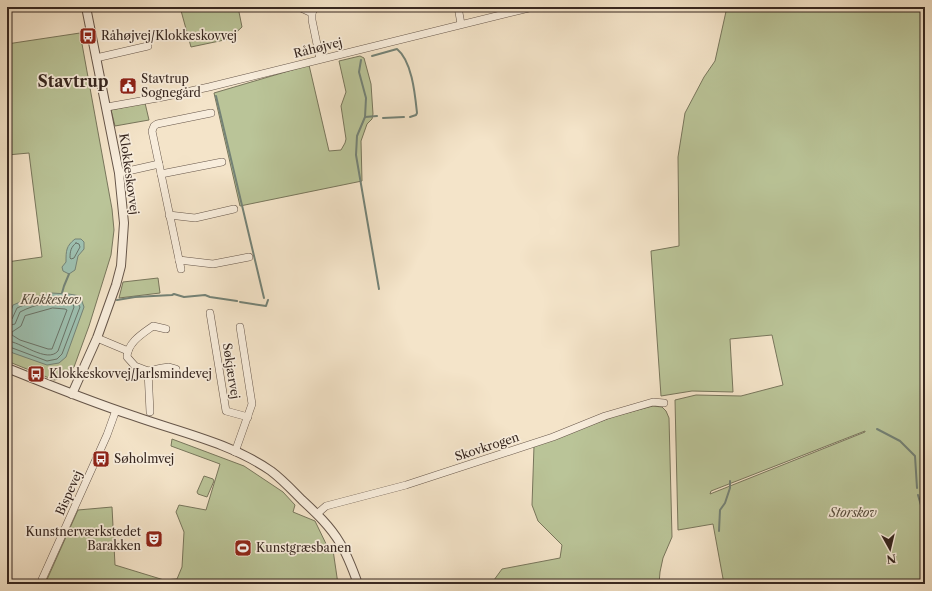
<svg xmlns="http://www.w3.org/2000/svg" width="932" height="591" font-family="'Libre Caslon Text',serif">
<style>
.green{fill:#bac498;stroke:#78765c;fill-rule:evenodd}
.water{fill:#9dbfaf;stroke:#748276}
.lines{fill:none;stroke-linecap:round;stroke-linejoin:round}
.shore{stroke:#6a7368;stroke-width:1}
.stream{stroke:#748276;stroke-width:2}
.minor-casing{stroke:#66564a;stroke-width:8}
.tertiary-casing{stroke:#66564a;stroke-width:10}
.minor{stroke:#f8eddc;stroke-width:7}
.tertiary{stroke:#f8eddc;stroke-width:8}
.labels{text-anchor:middle;stroke-width:3.5;stroke-linejoin:round;paint-order:stroke}
.poi-label{font-size:12px;fill:#372720;stroke:#f8eddc;text-anchor:start}
.street-label{font-size:12px;fill:#372720;stroke:#f8eddc}
.park-label{font-size:12px;font-style:italic;fill:#584e3e;stroke:#f8eddc}
.district-label{font-size:16px;font-weight:bold;fill:#372720;stroke:#f8eddc}
</style>
<rect width="100%" height="100%" fill="#f4e4c9"/>
<filter id="stains"><feTurbulence type="fractalNoise" baseFrequency=".005" numOctaves="4"/><feColorMatrix values="0 0 0 0 .2 0 0 0 0 .09 0 0 0 0 .02 0 0 0 .5 -.17"/></filter>
<radialGradient id="worn" r=".72"><stop offset=".6" stop-color="#630" stop-opacity="0"/><stop offset="1" stop-color="#630" stop-opacity=".3"/></radialGradient>
<g class="green">
<path d="M180,7H238L242,27L229,39L191,47Z"/>
<path d="M727,7H925V584H724L713,524L678,530L675,400L696,395L741,396L783,385L772,335L730,339L733,392L692,391L661,396L651,251L679,246L678,157L685,113L704,77L715,61ZM865,431V432L710,494L711,491Z"/>
<path d="M80,33L112,209L114,230L111,255L89,326L74,367L64,378L54,380L7,361V262L42,257L29,153L7,155V44Z"/>
<path d="M360,56L364,58L371,84L373,114L372,119L367,124L361,141L362,181L240,206L214,93L309,65L329,151L341,150L345,143L346,139L341,106L346,92L339,61Z"/>
<path d="M145,103L149,120L115,126L111,110Z"/>
<path d="M158,278L160,293L119,298L123,282Z"/>
<path d="M653,406L662,407L666,411L669,418L672,537L663,558L660,572L659,584H494V580L502,569L560,558L562,545L538,521L532,505L534,446L615,416Z"/>
<path d="M172,439L244,466L283,492L295,505L293,512L315,521L328,548L333,550L338,584H45L78,510L112,507L115,565L164,580L177,579L182,567L184,532L176,512L179,505L206,510L220,464L171,446Z"/>
<path d="M204,476L213,479L214,481L207,497L198,494L197,492Z"/>
</g>
<g class="water">
<path d="M75,239H81L84,242V249L78,256L75,270L69,274L63,271L62,267L66,262C66,251 66,246 75,239Z"/>
<path d="M51,293L69,294L80,296L84,307L66,357L59,363L47,365L13,353L7,349V323L13,305L25,300Z"/>
</g>
<g class="lines">
<g class="shore">
<path d="M76,243L79,244L80,247L74,258L71,259L70,258C70,251 71,247 76,243Z"/>
<path d="M53,308L65,309L67,310L52,349H48L20,340L12,335V332L21,326L25,316Z"/>
<path d="M7,321L12,319L17,308C35,300 56,294 76,300L80,307L62,354L57,359L47,361L7,346"/>
<path d="M7,326L15,324L20,312C35,304 57,299 73,304L74,307L58,351C47,364 20,341 7,341"/>
</g>
<g class="stream">
<path d="M372,56L397,49C412,61 415,94 417,113L416,115L410,117"/>
<path d="M361,60L359,72L366,98L365,117L357,136L356,155L379,289"/>
<path d="M216,96L264,298"/>
<path d="M365,117L377,116"/>
<path d="M383,118L404,117"/>
<path d="M62,293L64,286L69,274"/>
<path d="M117,300L135,297L172,295L174,294L184,297L205,295L210,297L237,301"/>
<path d="M240,302L266,306L268,300"/>
<path d="M877,429L900,441L915,456L917,488"/>
<path d="M918,495L925,519"/>
<path d="M719,531L720,510L725,503L730,488V481"/>
</g>
<g class="minor-casing">
<g id="minor">
<path d="M299,7L312,13"/>
<path d="M315,7L312,13V20L320,59"/>
<path d="M458,7L461,24"/>
<path d="M96,58L148,46"/>
<path d="M107,107L163,97L209,87L533,7"/>
<path d="M119,173L159,164"/>
<path d="M161,174L222,162"/>
<path d="M169,215L195,218L234,209"/>
<path d="M179,260L213,264L249,257"/>
<path d="M181,269L152,131L154,126L157,124L211,113"/>
<path d="M210,313L226,411L248,417"/>
<path d="M166,329L153,326C142,334 128,342 127,357L135,366L148,371L162,368L169,367L176,369"/>
<path d="M97,338L128,351"/>
<path d="M148,371L150,412"/>
<path d="M235,452L252,404L240,327"/>
<path d="M317,514L326,506L406,485L553,437L605,416L653,402L664,403"/>
<path d="M40,584L107,435L116,410"/>
</g>
</g>
<g class="tertiary-casing">
<g id="tertiary">
<path d="M7,368C49,385 91,402 134,416C179,432 231,443 271,471C283,480 292,490 302,500C316,513 330,526 340,543C348,556 353,570 358,584"/>
<path d="M72,394L97,338L116,285L121,266L124,223L119,173L86,7"/>
</g>
</g>
<use href="#minor" class="minor"/>
<use href="#tertiary" class="tertiary"/>
</g>
<defs>
<g id="bus-square" transform="scale(0.9)"><rect x="-9" y="-9" width="18" height="18" rx="4" fill="#8f2418" stroke="#f8eddc"/><path d="M-5-6H5V4H4V6H2V4H-2V6H-4V4H-5ZM-3.5-4V0h7V-4ZM-3.5 1.2v1.5H-2V1.2ZM2 1.2v1.5H3.5V1.2Z" fill="#fff"/></g>
<g id="civic-square" transform="scale(0.9)"><rect x="-9" y="-9" width="18" height="18" rx="4" fill="#8f2418" stroke="#f8eddc"/><path d="M-.6-6.5H3V-4.5H.6V-3L4-1V1h2V6H-6V1h2V-1L-.6-3ZM-1.2 2.5V6h2.4V2.5Z" fill="#fff"/></g>
<g id="theatre-square" transform="scale(0.9)"><rect x="-9" y="-9" width="18" height="18" rx="4" fill="#8f2418" stroke="#f8eddc"/><path d="M-5-5.5Q0-4 5-5.5V0Q5 5 0 6Q-5 5-5 0ZM-3.3-2.5H-1v1.5H-3.3ZM1-2.5H3.3v1.5H1ZM-2.8 1Q0 5.5 2.8 1Z" fill="#fff"/></g>
<g id="stadium-square" transform="scale(0.9)"><rect x="-9" y="-9" width="18" height="18" rx="4" fill="#8f2418" stroke="#f8eddc"/><path d="M0-5a6.5 5 0 1 0 0 10a6.5 5 0 1 0 0-10ZM-3.5-1.8h7v3.6h-7Z" fill="#fff"/></g>
</defs>
<g fill-rule="evenodd">
<use href="#bus-square" x="88" y="36"/>
<use href="#civic-square" x="128" y="86"/>
<use href="#bus-square" x="36" y="374"/>
<use href="#bus-square" x="101" y="459"/>
<use href="#theatre-square" x="154" y="539"/>
<use href="#stadium-square" x="243" y="548"/>
</g>
<g class="labels">
<g class="poi-label">
<text x="101" y="40">Råhøjvej/Klokkeskovvej</text>
<text x="141" y="83">Stavtrup<tspan x="141" dy="14">Sognegård</tspan></text>
<text x="49" y="378">Klokkeskovvej/Jarlsmindevej</text>
<text x="114" y="463">Søholmvej</text>
<text x="141" y="536" text-anchor="end">Kunstnerværkstedet<tspan x="141" dy="14">Barakken</tspan></text>
<text x="256" y="552">Kunstgræsbanen</text>
</g>
<g class="street-label">
<text transform="translate(318 48) rotate(-14)" y="4">Råhøjvej</text>
<text transform="translate(129 174) rotate(82)" y="4">Klokkeskovvej</text>
<text transform="translate(231 371) rotate(81)" y="4">Søkjærvej</text>
<text transform="translate(487 447) rotate(-18)" y="4">Skovkrogen</text>
<text transform="translate(69 493) rotate(-66)" y="4">Bispevej</text>
</g>
<g class="park-label">
<text x="51" y="304">Klokkeskov</text>
<text x="853" y="517">Storskov</text>
</g>
<g class="district-label">
<text x="73" y="87">Stavtrup</text>
</g>
</g>
<rect width="932" height="591" fill="none" stroke="#f4e4c9" stroke-width="24"/>
<rect x="8" y="8" width="916" height="575" fill="none" stroke="#372720" stroke-width="2"/>
<rect x="12" y="12" width="908" height="567" fill="none" stroke="#372720"/>
<g transform="translate(890 549) rotate(172)" stroke="#f8eddc" stroke-width="3" paint-order="stroke">
<path d="M0-3L7 15L0 10L-7 15Z" fill="#372720"/>
<text y="-6" font-size="11" font-weight="bold" text-anchor="middle" fill="#372720">N</text>
</g>
<rect width="100%" height="100%" filter="url(#stains)"/>
<rect width="100%" height="100%" fill="url(#worn)"/>
</svg>
